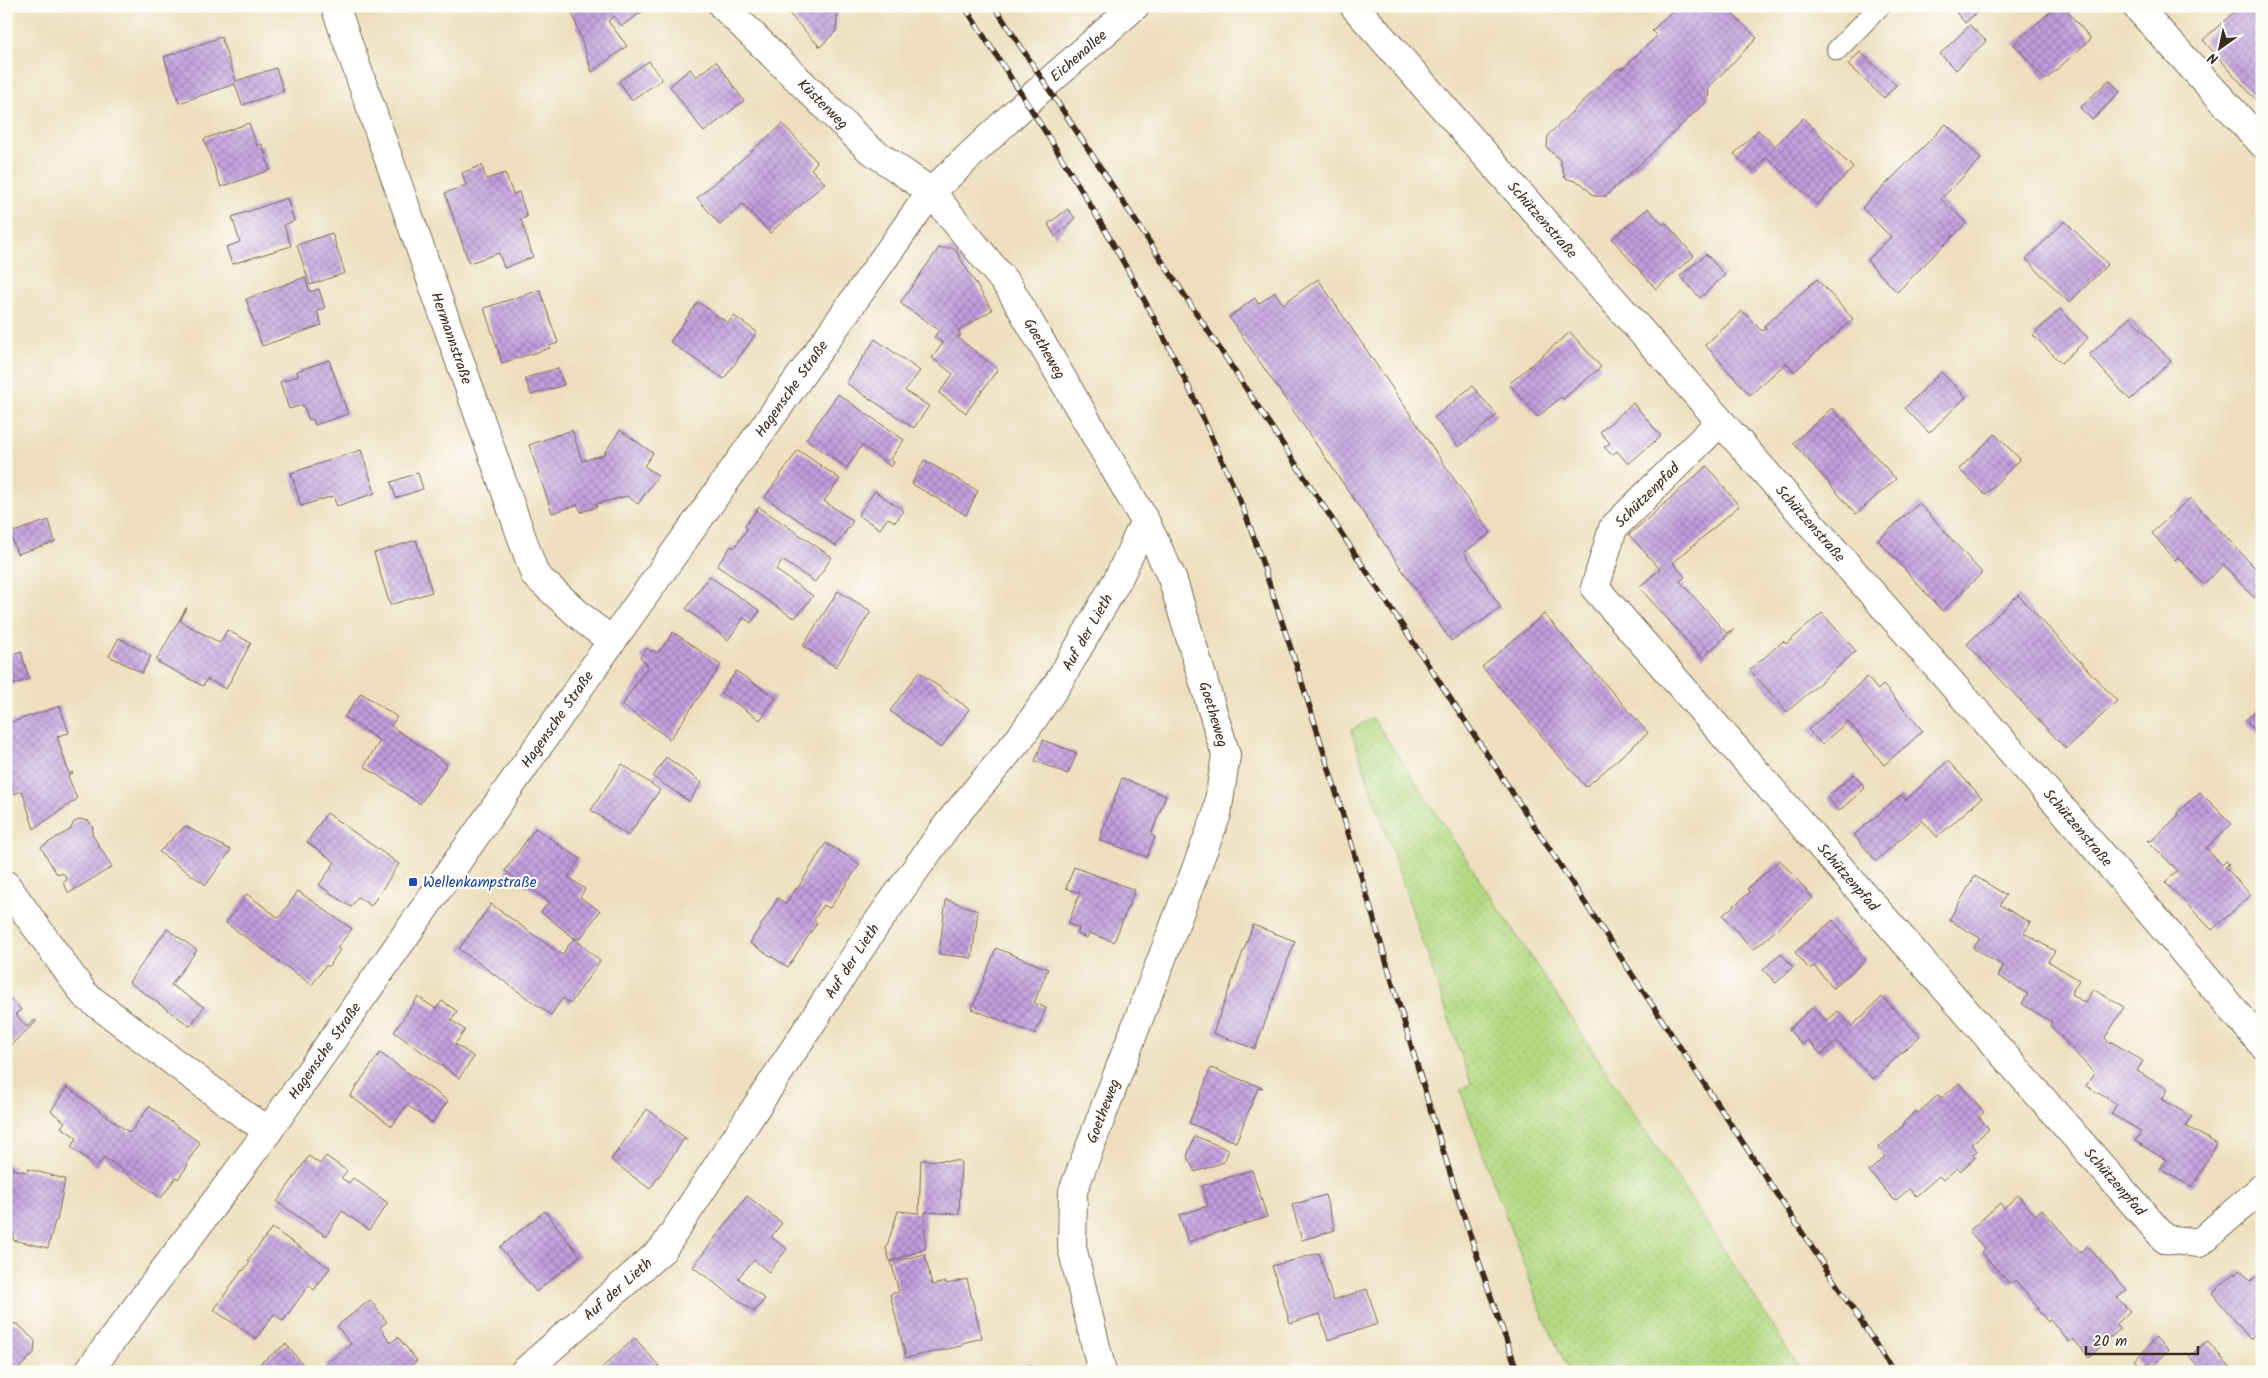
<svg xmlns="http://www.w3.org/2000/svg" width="2268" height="1378" font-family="Kalam,sans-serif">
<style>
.green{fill:url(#green-dots);stroke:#788250}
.building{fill:url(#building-cross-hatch)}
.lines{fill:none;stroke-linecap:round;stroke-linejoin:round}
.service-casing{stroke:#796956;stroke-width:22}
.minor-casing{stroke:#796956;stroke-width:30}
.tertiary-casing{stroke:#796956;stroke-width:30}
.service{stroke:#fff;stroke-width:20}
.minor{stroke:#fff;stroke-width:28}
.tertiary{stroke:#fff;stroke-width:28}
.rail-casing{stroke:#3b2a1e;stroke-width:5.5}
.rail{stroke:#fdfcf7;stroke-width:4;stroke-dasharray:11;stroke-linecap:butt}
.transit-dot{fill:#1a4fb4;stroke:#fdfcf7;stroke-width:2}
.labels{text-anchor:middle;stroke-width:4.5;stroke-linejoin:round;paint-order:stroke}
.street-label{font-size:15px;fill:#3b2a1e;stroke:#fdfcf7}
.transit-label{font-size:15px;fill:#164399;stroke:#fdfcf7;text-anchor:start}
</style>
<defs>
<pattern id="green-dots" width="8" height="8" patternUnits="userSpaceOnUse" patternTransform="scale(1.25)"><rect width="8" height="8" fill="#b4d983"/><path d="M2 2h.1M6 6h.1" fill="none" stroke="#9cba71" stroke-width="1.8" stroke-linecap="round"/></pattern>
<pattern id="building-cross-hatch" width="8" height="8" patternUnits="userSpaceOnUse" patternTransform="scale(1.25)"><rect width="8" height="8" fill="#bf9edd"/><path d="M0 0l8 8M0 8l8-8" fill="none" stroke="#9c81b3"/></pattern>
</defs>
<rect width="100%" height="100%" fill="#fdfcf7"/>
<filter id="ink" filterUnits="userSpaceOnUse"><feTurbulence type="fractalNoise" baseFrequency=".02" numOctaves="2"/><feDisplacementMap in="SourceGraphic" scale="10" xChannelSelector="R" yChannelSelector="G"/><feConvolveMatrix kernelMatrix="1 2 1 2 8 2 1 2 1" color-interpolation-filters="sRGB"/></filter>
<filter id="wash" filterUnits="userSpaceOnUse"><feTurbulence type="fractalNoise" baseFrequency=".0096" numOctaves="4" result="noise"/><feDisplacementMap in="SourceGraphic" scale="20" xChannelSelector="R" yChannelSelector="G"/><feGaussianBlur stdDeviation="1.12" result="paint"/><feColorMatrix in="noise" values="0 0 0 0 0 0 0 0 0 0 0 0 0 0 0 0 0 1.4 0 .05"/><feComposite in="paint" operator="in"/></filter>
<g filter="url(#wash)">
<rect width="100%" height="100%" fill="#eddfbd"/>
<path class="green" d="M1373,718L1725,1251L1802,1372H1569L1540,1309L1460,1090L1471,1084L1351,730Z"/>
<g id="blocks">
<g class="building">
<path d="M570,6H646L647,8L622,26L614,16L608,21L627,46L592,72Z"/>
<path d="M782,6H838L836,31L820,47Z"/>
<path d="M1677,6H1724L1757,38L1709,87L1708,100L1606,196H1594L1581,183L1565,178L1560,160L1547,148L1548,135L1617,69H1622L1657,36L1652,31Z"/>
<path d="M1951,6H1984L1965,23Z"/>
<path d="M2057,6H2063L2091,39L2045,80L2014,44Z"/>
<path d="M2231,6H2262V107L2203,40L2235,11Z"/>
<path d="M1970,25L1986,41L1956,70L1940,54Z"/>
<path d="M221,37L236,81L276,68L284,91L242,105L235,84L179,103L164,57Z"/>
<path d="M1860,52L1896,85L1884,98L1848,65Z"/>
<path d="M649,61L662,80L631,100L619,81Z"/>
<path d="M715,62H717L744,101L704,132L670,86L690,69L696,77Z"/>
<path d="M2109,80L2120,92L2092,120L2080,108Z"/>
<path d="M1803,118L1853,168L1817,205L1767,157L1753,171L1734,154L1758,130L1775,146Z"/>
<path d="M249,123L257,146L262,144L270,170L221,187L204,139Z"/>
<path d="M783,124L817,162L811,169L825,183L770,233L743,204L720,225L697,198Z"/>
<path d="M1946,124L1981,159L1941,199L1966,223L1897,292L1867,261L1891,237L1862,208Z"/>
<path d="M482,165L486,179L505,173L513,194L519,192L527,217L521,219L533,257L504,268L499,253L469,263L445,193L466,185L462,173Z"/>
<path d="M287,198L294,221L284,225L291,246L232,264L226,247L240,242L232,217Z"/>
<path d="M1648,208L1663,225L1666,223L1694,256L1656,289L1612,239Z"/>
<path d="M1068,209L1075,218L1055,237L1048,224Z"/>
<path d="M2065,221L2108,264L2069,303L2026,259Z"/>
<path d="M332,233L345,273L310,285L297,245Z"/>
<path d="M939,248H954L992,310L958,331L961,335L957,337L998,369L966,413L939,393L953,374L932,358L943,343L934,337L939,330L900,303Z"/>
<path d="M1706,254L1725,275L1700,298L1680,276Z"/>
<path d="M305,277L310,292L319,289L325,308L317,311L322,325L262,346L246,299Z"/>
<path d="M1318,279L1491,533L1464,552L1501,608L1451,641L1229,317L1255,298L1258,304L1275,292L1283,304Z"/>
<path d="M1817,279L1853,319L1794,372L1786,363L1750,395L1705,345L1742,311L1762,331L1766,329L1764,326Z"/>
<path d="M540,290L558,343L549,346L550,348L502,363L484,308Z"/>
<path d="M698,302L728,323L734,316L757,332L724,379L670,342Z"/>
<path d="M2060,309L2088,338L2061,363L2033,335Z"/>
<path d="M2130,317L2171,361L2130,400L2089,355Z"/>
<path d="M1570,332L1601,367L1563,399L1561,397L1538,417L1509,384Z"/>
<path d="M875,339L920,371L905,391L929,406L914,428L846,383Z"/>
<path d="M329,360L348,414L315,425L313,419L309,420L303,405L289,409L280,382L298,376L297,371Z"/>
<path d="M558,368L564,385L531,395L525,378Z"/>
<path d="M1941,372L1966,397L1929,433L1905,408Z"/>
<path d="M1472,386L1497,415L1459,447L1434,418Z"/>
<path d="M838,394L904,440L890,459L894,462L891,467L862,445L847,468L806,439Z"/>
<path d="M1633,403L1661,436L1628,464L1617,451L1612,455L1604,447L1610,443L1600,432Z"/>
<path d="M1832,408L1896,479L1856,514L1793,443Z"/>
<path d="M572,430L582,461L603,455L620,430L653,453L644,466L658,475L638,504L627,496L596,504L597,507L581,512L578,505L552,513L529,445Z"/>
<path d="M1995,434L2020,459L1985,495L1959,469Z"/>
<path d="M361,450L375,493L337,506L333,496L301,506L291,473Z"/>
<path d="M798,450L840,479L824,501L853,521L836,546L765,497Z"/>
<path d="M924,460L978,491L966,515L912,484Z"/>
<path d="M1707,466L1739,506L1673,563L1685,577L1680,581L1726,633L1734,629L1702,658L1639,587L1660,569L1629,535Z"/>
<path d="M418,473L423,489L396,498L391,482Z"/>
<path d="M875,491L904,511L895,522L888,518L880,529L858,515Z"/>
<path d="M2190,498L2256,569L2262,565V591L2254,598L2224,565L2203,584L2178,557L2175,560L2152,533Z"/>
<path d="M1919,503L1982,573L1942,611L1878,540Z"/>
<path d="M759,507L832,557L815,582L782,560L776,570L813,596L796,617H792L717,566L731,546L734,548L741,538L747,529L745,526Z"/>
<path d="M49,520L55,542L17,554L10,533Z"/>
<path d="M416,540L432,592L390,605L374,553Z"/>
<path d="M709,576L760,611L751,623L744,618L728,640L686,609Z"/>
<path d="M838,591L871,611L836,667L803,646Z"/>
<path d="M2018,595L2117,701L2066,749L1967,644Z"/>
<path d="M186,608H187L180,621L220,643L227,630L251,643L226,689L207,679L203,686L156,661Z"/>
<path d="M1822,613L1856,651L1787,712L1750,670L1783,641L1786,644Z"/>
<path d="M1544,614L1648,733L1586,787L1482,667Z"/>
<path d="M673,632L721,665L670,739L622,705L648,666L640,657L647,648L651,652L653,650L657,653L660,651Z"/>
<path d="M119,638L151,656L142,673L109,656Z"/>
<path d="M6,641L11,655L21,651L29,679L6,687Z"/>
<path d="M736,671L776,698L760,720L721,693Z"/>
<path d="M919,672L969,709L941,748L890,711Z"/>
<path d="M1867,677L1878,690L1883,685L1923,731L1884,765L1848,721L1822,744L1808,730Z"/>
<path d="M361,693L397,717L391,726L447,764L420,804L364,766L380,741L344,717Z"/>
<path d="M60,706L69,733L57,736L69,774L72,772L73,774L68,776L77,799L34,829L22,791L14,794L6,773V724Z"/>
<path d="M2262,706V737L2245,720Z"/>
<path d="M1043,740L1077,753L1068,774L1035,761Z"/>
<path d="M666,757L702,783L689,801L653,777Z"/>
<path d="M1948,761L1982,798L1937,837L1922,820L1876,861L1854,835L1901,795L1906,800Z"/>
<path d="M622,764L660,790L628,836L591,810Z"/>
<path d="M1854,774L1865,788L1839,811L1827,797Z"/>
<path d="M1122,778L1166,796L1151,835L1155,837L1147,857L1099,840Z"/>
<path d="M2200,792L2232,824L2206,848L2222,865L2226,861L2229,864L2225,867L2251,895L2212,930L2165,882L2178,871L2147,840L2151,841L2179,815L2178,812Z"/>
<path d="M327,813L399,864L371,906L358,897L351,907L319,885L335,862L307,842Z"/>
<path d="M80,819L89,821L93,828L92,834L112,867L69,893L63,883L67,880L64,874L56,873L41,847L71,829L73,823Z"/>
<path d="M185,826L231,850L206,885L159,852Z"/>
<path d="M535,828L580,859L568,877L585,889L580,897L600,911L580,939L574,938L541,912L549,902L505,871Z"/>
<path d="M826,843L860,864L830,908L823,905L814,920L817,923L788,967L750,943L778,898L786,904L796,888L797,889Z"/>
<path d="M1780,860L1813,898L1753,950L1723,915L1750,892L1747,889Z"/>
<path d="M1074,867L1135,890L1114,942L1089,933L1087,938L1077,934L1079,928L1068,924L1080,893L1066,888Z"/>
<path d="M1975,876L2006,895L2000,905L2031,923L2024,933L2055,951L2048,961L2079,980L2071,994L2085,1003L2093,989L2124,1007L2105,1038L2110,1044L2112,1042L2143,1061L2137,1071L2168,1089L2162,1099L2192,1117L2186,1126L2217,1144L2192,1187L2160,1169L2166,1160L2135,1141L2141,1131L2111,1114L2117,1104L2086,1086L2094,1073L2050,1025L2052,1022L2022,1004L2028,994L1998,976L2003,966L1973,948L1980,938L1949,920Z"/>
<path d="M298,891L352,929L337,948L340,950L328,967L326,965L312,985L226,923L247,894L279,918Z"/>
<path d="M946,899L978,911L972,958L939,954Z"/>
<path d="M491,904L562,955L574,938L600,961L570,1004L563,998L551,1015L459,949Z"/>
<path d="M1833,920L1866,960L1833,988L1814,966L1809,969L1795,952Z"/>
<path d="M1253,925L1295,941L1255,1049L1213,1033Z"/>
<path d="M167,929L197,950L171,985L204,1007L190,1026L129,982Z"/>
<path d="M996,948L1048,969L1034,1003L1046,1008L1035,1034L972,1009Z"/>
<path d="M1781,953L1793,967L1776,983L1763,970Z"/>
<path d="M6,994L21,1010L15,1014L27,1027L35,1020L36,1022L6,1049Z"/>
<path d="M418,997L436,1009L442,1001L457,1011L451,1020L465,1030L455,1044L474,1057L459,1078L394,1032Z"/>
<path d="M1882,997L1920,1036L1873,1079L1836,1041L1821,1055L1808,1040L1802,1045L1789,1030L1813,1007L1827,1021L1838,1011L1852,1026Z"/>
<path d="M380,1053L448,1101L432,1123L407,1105L392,1126L350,1096Z"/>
<path d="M1211,1068L1263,1088H1258L1236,1142L1189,1123Z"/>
<path d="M1959,1083L1984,1112L1979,1117L1989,1129L1972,1144L1977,1151L1972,1154L1975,1158L1960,1171L1957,1168L1943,1180L1939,1176L1916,1196L1909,1189L1895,1201L1869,1171L1885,1157L1878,1148L1904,1125L1903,1123L1916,1111L1917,1114L1938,1095L1942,1098Z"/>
<path d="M67,1087L130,1133L149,1106L200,1143L186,1164L188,1165L178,1179L176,1177L161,1198L104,1157L97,1167L71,1147L77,1138L61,1127L65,1122L51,1111Z"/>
<path d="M647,1109L688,1140L684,1139L650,1189L611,1160Z"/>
<path d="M1195,1136L1229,1150L1224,1162L1195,1172L1187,1156Z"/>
<path d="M309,1156L320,1164L326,1156L347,1171L341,1178L349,1183L353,1178L388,1203L369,1230L342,1211L326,1236L277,1202Z"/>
<path d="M921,1160L961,1161L959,1214L925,1212V1249L890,1261L886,1249L898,1211L919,1213Z"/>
<path d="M6,1164L13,1166L12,1169L27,1172L28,1169L65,1179L57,1221H55L48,1248L13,1240L14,1234L6,1233Z"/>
<path d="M1252,1170L1267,1217L1188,1242L1179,1215L1208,1206L1202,1186Z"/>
<path d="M1325,1195L1335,1230L1302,1240L1292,1205Z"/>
<path d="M2018,1195L2035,1215L2042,1209L2080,1253L2087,1246L2127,1290L2117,1298L2130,1311L2117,1324L2120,1329L2089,1357L2073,1339L2069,1342L2050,1319L2048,1322L2037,1309L2039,1308L2015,1280L2010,1284L1981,1252L1985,1249L1969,1231L2000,1203L2004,1208Z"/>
<path d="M747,1196L782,1223L771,1237L787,1249L769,1272L754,1260L738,1278L765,1299L754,1312L693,1267Z"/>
<path d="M545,1211L580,1256L536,1292L500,1247Z"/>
<path d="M272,1228L330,1268L314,1290L309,1285L283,1321L274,1314L256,1339L214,1310L242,1270L243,1271L250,1262L248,1260Z"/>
<path d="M1319,1253L1333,1300L1367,1289L1378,1324L1328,1340L1320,1314L1290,1323L1272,1266Z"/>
<path d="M925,1254L932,1285L946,1282L947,1284L967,1279L982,1338L962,1343V1346L906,1358L890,1294L899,1292L891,1262Z"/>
<path d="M2240,1269L2251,1281L2259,1274L2262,1277V1340L2256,1334L2250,1339L2212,1293Z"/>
<path d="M370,1300L387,1322L380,1327L391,1343L398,1337L417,1361L402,1372H331L325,1364L351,1344L337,1326Z"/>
<path d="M6,1323L18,1324L35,1341L34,1353L15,1372H6Z"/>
<path d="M635,1338L664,1372H597Z"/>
<path d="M2156,1338L2168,1350L2152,1367L2148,1363L2143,1369L2135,1360Z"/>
<path d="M2207,1341L2234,1372H2193L2198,1367L2189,1357Z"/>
<path d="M286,1344L309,1372H259L255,1367Z"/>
<path d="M1032,1365L1034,1372H1004V1371Z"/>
</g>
</g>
</g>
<g filter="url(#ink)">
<use href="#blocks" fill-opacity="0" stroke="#796956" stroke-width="1"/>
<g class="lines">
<g class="service-casing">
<path id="service" d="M1837,50L1880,6"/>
</g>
<g class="minor-casing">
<g id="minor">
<path id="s1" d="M335,6L535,575L587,622L612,641"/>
<path id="s2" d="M723,6L868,148L931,192L1009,287L1145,521L1172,578L1226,755L1217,814L1073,1191L1072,1247L1102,1372"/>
<path id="s3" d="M1354,6L2065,812L2262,1044"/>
<path d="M2136,6L2262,143"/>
<path id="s4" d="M1719,423L1613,528L1595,588L2165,1239L2199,1243L2262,1188"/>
<path d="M6,885L85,995L247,1117L269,1130"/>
<path id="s5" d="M524,1372L663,1249L875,926L948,824L1020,738L1058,683L1118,579L1145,521"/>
</g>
</g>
<g class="tertiary-casing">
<g id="tertiary">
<path id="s6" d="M88,1372L269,1130L612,641L931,192L1045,85L1135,6"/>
</g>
</g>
<use href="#service" class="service"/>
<use href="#minor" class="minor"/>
<use href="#tertiary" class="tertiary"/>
<g class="rail-casing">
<g id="rail">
<path d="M964,6C1057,147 1148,290 1215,445C1225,468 1236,490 1245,513C1258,548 1269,584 1281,619C1365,868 1426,1125 1518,1372"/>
<path d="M994,6L1894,1372"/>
</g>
</g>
<use href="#rail" class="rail"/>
</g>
</g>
<rect class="transit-dot" x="408" y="877" width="10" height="10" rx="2.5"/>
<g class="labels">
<g class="street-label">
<text dy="5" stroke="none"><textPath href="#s6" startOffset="1651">Eichenallee</textPath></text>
<text dy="5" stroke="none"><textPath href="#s2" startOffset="140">Küsterweg</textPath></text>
<text dy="5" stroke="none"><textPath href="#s3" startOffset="285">Schützenstraße</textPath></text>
<text dy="5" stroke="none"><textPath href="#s1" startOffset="352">Hermannstraße</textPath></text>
<text dy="5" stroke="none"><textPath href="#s2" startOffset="474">Goetheweg</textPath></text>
<text dy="5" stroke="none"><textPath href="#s6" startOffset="1209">Hagensche Straße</textPath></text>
<text transform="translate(1647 495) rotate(-45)" y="5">Schützenpfad</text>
<text dy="5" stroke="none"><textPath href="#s3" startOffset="690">Schützenstraße</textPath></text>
<text dy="5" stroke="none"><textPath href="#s5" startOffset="935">Auf der Lieth</textPath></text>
<text dy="5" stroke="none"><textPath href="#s2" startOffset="879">Goetheweg</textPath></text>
<text dy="5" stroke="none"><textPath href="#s6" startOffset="804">Hagensche Straße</textPath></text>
<text dy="5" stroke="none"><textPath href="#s3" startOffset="1095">Schützenstraße</textPath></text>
<text dy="5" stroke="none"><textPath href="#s4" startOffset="596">Schützenpfad</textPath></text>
<text dy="5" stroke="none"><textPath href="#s5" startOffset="530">Auf der Lieth</textPath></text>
<text dy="5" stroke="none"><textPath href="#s6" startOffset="399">Hagensche Straße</textPath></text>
<text transform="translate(1103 1111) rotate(-69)" y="5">Goetheweg</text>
<text dy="5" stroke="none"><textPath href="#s4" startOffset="1001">Schützenpfad</textPath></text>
<text dy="5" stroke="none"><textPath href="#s5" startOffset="125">Auf der Lieth</textPath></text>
</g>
<g class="transit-label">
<text x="423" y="887">Wellenkampstraße</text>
</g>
</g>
<rect width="2268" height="1378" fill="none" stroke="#fdfcf7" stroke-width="25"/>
<g transform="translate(2220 48) rotate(213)" stroke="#fdfcf7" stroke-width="4" paint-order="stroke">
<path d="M0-4L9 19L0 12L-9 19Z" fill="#3b2a1e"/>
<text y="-8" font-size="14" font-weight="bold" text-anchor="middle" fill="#3b2a1e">N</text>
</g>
<path d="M2086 1346v8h112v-8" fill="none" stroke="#3b2a1e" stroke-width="2.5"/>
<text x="2093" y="1346" font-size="15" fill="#3b2a1e" stroke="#fdfcf7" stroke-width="4" paint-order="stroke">20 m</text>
</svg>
